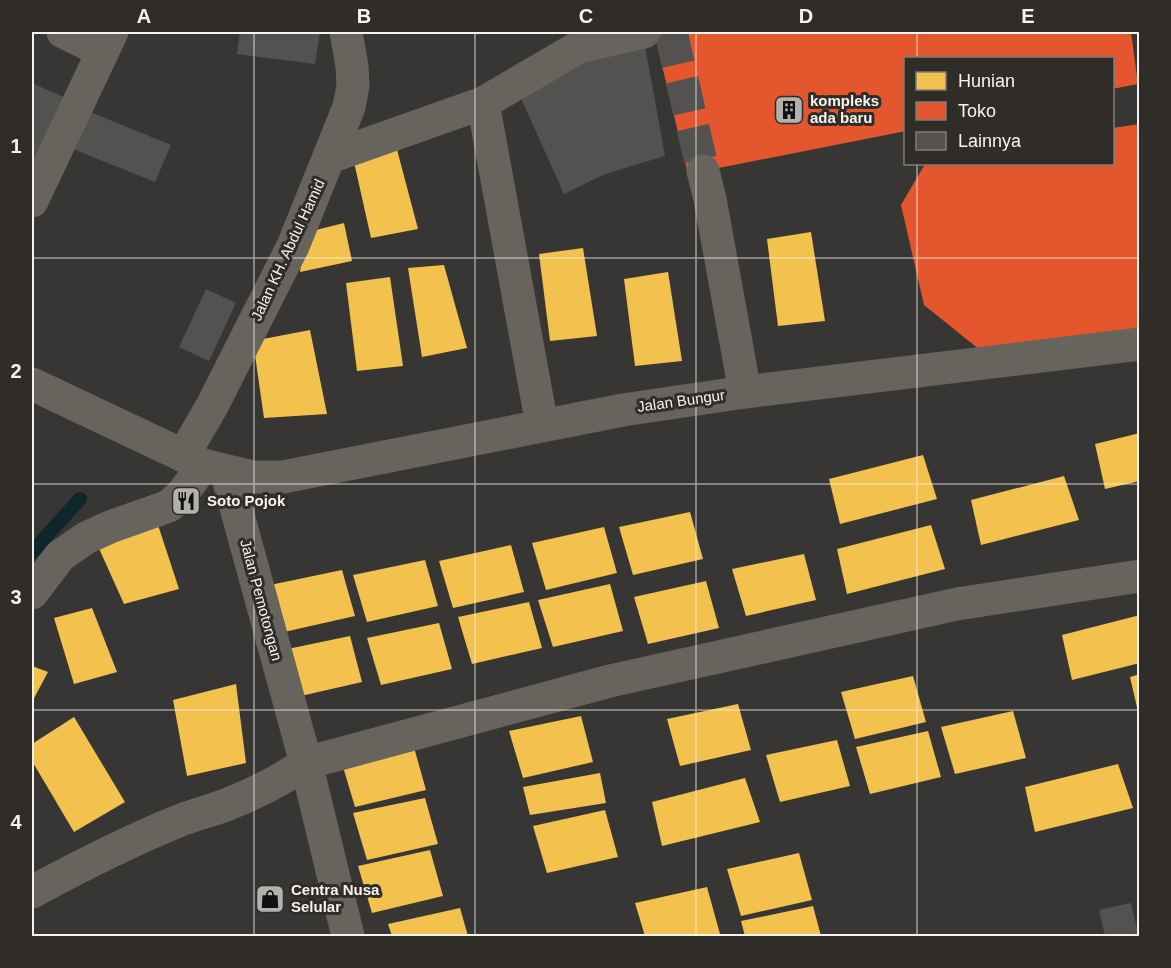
<svg xmlns="http://www.w3.org/2000/svg" width="1171" height="968" font-family="Arial,sans-serif">
<style>
.homes{fill:#f2c14e}
.shops{fill:#e4572e}
.lines{fill:none;stroke-linecap:round;stroke-linejoin:round}
.stream{stroke:#0d272b;stroke-width:14}
.building{fill:#545250}
.minor-tunnel{stroke:#545250;stroke-width:33;stroke-dasharray:33 16;stroke-linecap:butt}
.minor{stroke:#67645d;stroke-width:33}
.grid{fill:none;stroke:#f5f3f0;stroke-width:1.5;stroke-opacity:0.55}
.labels{text-anchor:middle;stroke-width:6;stroke-linejoin:round;paint-order:stroke}
.poi-label{font-size:15px;font-weight:bold;fill:#f5f3f0;stroke:#302c28;text-anchor:start}
.street-label{font-size:15px;fill:#f5f3f0;stroke:#302c28}
.neatline{fill:none;stroke:#f5f3f0;stroke-width:2}
.grid-label{font-size:20px;text-anchor:middle;font-weight:bold;fill:#f5f3f0}
</style>
<rect width="100%" height="100%" fill="#383634"/>
<g class="homes">
<path d="M395,142L418,229L371,238L352,153Z"/>
<path d="M344,223L352,261L300,272L304,233Z"/>
<path d="M811,232L825,321L778,326L767,239Z"/>
<path d="M583,248L597,336L550,341L539,254Z"/>
<path d="M444,265L467,348L422,357L408,268Z"/>
<path d="M668,272L682,361L635,366L624,279Z"/>
<path d="M390,277L403,366L357,371L346,283Z"/>
<path d="M310,330L327,414L264,418L253,341Z"/>
<path d="M1140,433V481L1105,489L1095,444Z"/>
<path d="M923,455L937,499L840,524L829,479Z"/>
<path d="M1064,476L1079,520L981,545L971,500Z"/>
<path d="M690,512L703,559L633,575L619,527Z"/>
<path d="M158,525L179,589L124,604L97,544Z"/>
<path d="M931,525L945,569L847,594L837,549Z"/>
<path d="M604,527L617,573L546,590L532,543Z"/>
<path d="M511,545L524,592L453,608L439,561Z"/>
<path d="M804,554L816,600L746,616L732,569Z"/>
<path d="M425,560L438,606L367,622L353,575Z"/>
<path d="M342,570L355,616L284,632L270,585Z"/>
<path d="M706,581L719,628L648,644L634,597Z"/>
<path d="M610,584L623,631L553,647L538,600Z"/>
<path d="M529,602L542,648L472,664L458,617Z"/>
<path d="M92,608L117,672L74,684L54,618Z"/>
<path d="M1140,615V663L1072,680L1062,635Z"/>
<path d="M439,623L452,669L381,685L367,638Z"/>
<path d="M350,636L362,682L292,698L278,651Z"/>
<path d="M32,666L48,672L32,702Z"/>
<path d="M1140,674V715L1139,716L1130,677Z"/>
<path d="M913,676L926,722L855,739L841,692Z"/>
<path d="M236,684L246,763L187,776L173,700Z"/>
<path d="M738,704L751,750L680,766L667,719Z"/>
<path d="M1013,711L1026,758L955,774L941,727Z"/>
<path d="M581,716L593,762L523,778L509,731Z"/>
<path d="M74,717L125,802L74,832L32,761V744Z"/>
<path d="M928,731L941,777L870,794L856,747Z"/>
<path d="M837,740L850,786L780,802L766,755Z"/>
<path d="M413,744L426,790L355,807L341,760Z"/>
<path d="M1118,764L1133,808L1035,832L1025,787Z"/>
<path d="M600,773L606,803L530,815L523,787Z"/>
<path d="M745,778L760,822L662,846L652,802Z"/>
<path d="M425,798L438,844L367,860L353,813Z"/>
<path d="M605,810L618,857L547,873L533,826Z"/>
<path d="M430,850L443,896L372,913L358,866Z"/>
<path d="M799,853L812,900L741,916L727,869Z"/>
<path d="M707,887L720,934L707,936H645L635,903Z"/>
<path d="M813,906L821,936H745L741,921Z"/>
<path d="M460,908L468,936H392L388,924Z"/>
</g>
<g class="shops">
<path d="M654,32H1131L1138,84L1112,89V58H906V131L688,174Z"/>
<path d="M1140,124V334L980,350L924,305L901,205L925,164H1112V128Z"/>
</g>
<g class="lines">
<path class="stream" d="M32,552L80,499"/>
</g>
<g class="building">
<path d="M240,32H320L315,64L237,54Z"/>
<path d="M643,35L665,156L605,174L564,194L519,94Z"/>
<path d="M32,83L68,99L34,160L32,159Z"/>
<path d="M88,111L171,145L155,182L73,149Z"/>
<path d="M206,289L236,303L209,361L179,347Z"/>
<path d="M1131,903L1138,933L1122,936H1105L1099,910Z"/>
</g>
<g class="lines">
<path class="minor-tunnel" d="M671,32L703,171"/>
<g class="minor">
<path d="M63,32L102,51"/>
<path d="M483,103L542,425"/>
<path d="M330,157L483,103L579,47L644,32"/>
<path d="M703,171L710,199L745,392"/>
<path d="M32,201L112,32"/>
<path d="M32,384L203,465L253,477H283L623,410L745,392L1140,344"/>
<path d="M183,456L212,406L293,246L349,107L353,86L352,66L346,32"/>
<path d="M226,471L306,763L348,936"/>
<path d="M32,593L60,556L86,538L110,527L169,506L183,493L203,465"/>
<path d="M32,892C80,866 129,841 181,820C198,813 216,810 233,802C258,792 283,779 306,763L610,681L957,604L1140,576"/>
</g>
</g>
<path class="grid" d="M254,32V936M475,32V936M696,32V936M917,32V58M917,164V936M32,258H1140M32,484H1140M32,710H1140"/>
<defs>
<g id="building-square" transform="scale(1.5)"><rect x="-9" y="-9" width="18" height="18" rx="4" fill="#b3b1ae" stroke="#302c28"/><path d="M-4-6H4V6H1V3H-1V6H-4ZM-2.5-4.3h1.7v1.8h-1.7ZM.8-4.3h1.7v1.8H.8ZM-2.5-1h1.7V.8h-1.7ZM.8-1h1.7V.8H.8Z" fill="#111"/></g>
<g id="restaurant-square" transform="scale(1.5)"><rect x="-9" y="-9" width="18" height="18" rx="4" fill="#b3b1ae" stroke="#302c28"/><path d="M-5-6h1v4h1v-4h1v4h1v-4h1v5L-1.5 .5V6h-2V.5L-5-1ZM5-6V6H3V1.5H1.5Q1.5-4 5-6Z" fill="#111"/></g>
<g id="shop-square" transform="scale(1.5)"><rect x="-9" y="-9" width="18" height="18" rx="4" fill="#b3b1ae" stroke="#302c28"/><path d="M-5-2.5h2.3a2.7 3.5 0 0 1 5.4 0H5L5.5 6h-11ZM-1.5-2.5h3a1.5 2.3 0 0 0-3 0Z" fill="#111"/></g>
</defs>
<g fill-rule="evenodd">
<use href="#building-square" x="789" y="110"/>
<use href="#restaurant-square" x="186" y="501"/>
<use href="#shop-square" x="270" y="899"/>
</g>
<g class="labels">
<g class="poi-label">
<text x="810" y="106">kompleks<tspan x="810" dy="17">ada baru</tspan></text>
<text x="207" y="506">Soto Pojok</text>
<text x="291" y="895">Centra Nusa<tspan x="291" dy="17">Selular</tspan></text>
</g>
<g class="street-label">
<text transform="translate(288 250) rotate(-65)" y="5">Jalan KH. Abdul Hamid</text>
<text transform="translate(681 401) rotate(-8)" y="5">Jalan Bungur</text>
<text transform="translate(261 600) rotate(75)" y="5">Jalan Pemotongan</text>
</g>
</g>
<rect width="1171" height="968" fill="none" stroke="#302c28" stroke-width="66"/>
<rect x="904" y="57" width="210" height="108" fill="#302c28" stroke="#7f7c78" stroke-width="1.5"/>
<rect x="916" y="72" width="30" height="18" fill="#f2c14e" stroke="#7f7c78" stroke-width="1.5"/>
<text x="958" y="87" font-size="18" fill="#f5f3f0">Hunian</text>
<rect x="916" y="102" width="30" height="18" fill="#e4572e" stroke="#7f7c78" stroke-width="1.5"/>
<text x="958" y="117" font-size="18" fill="#f5f3f0">Toko</text>
<rect x="916" y="132" width="30" height="18" fill="#545250" stroke="#7f7c78" stroke-width="1.5"/>
<text x="958" y="147" font-size="18" fill="#f5f3f0">Lainnya</text>
<rect x="33" y="33" width="1105" height="902" class="neatline"/>
<g class="grid-label">
<text x="144" y="23">A</text>
<text x="364" y="23">B</text>
<text x="586" y="23">C</text>
<text x="806" y="23">D</text>
<text x="1028" y="23">E</text>
<text x="16" y="153">1</text>
<text x="16" y="378">2</text>
<text x="16" y="604">3</text>
<text x="16" y="829">4</text>
</g>
</svg>
